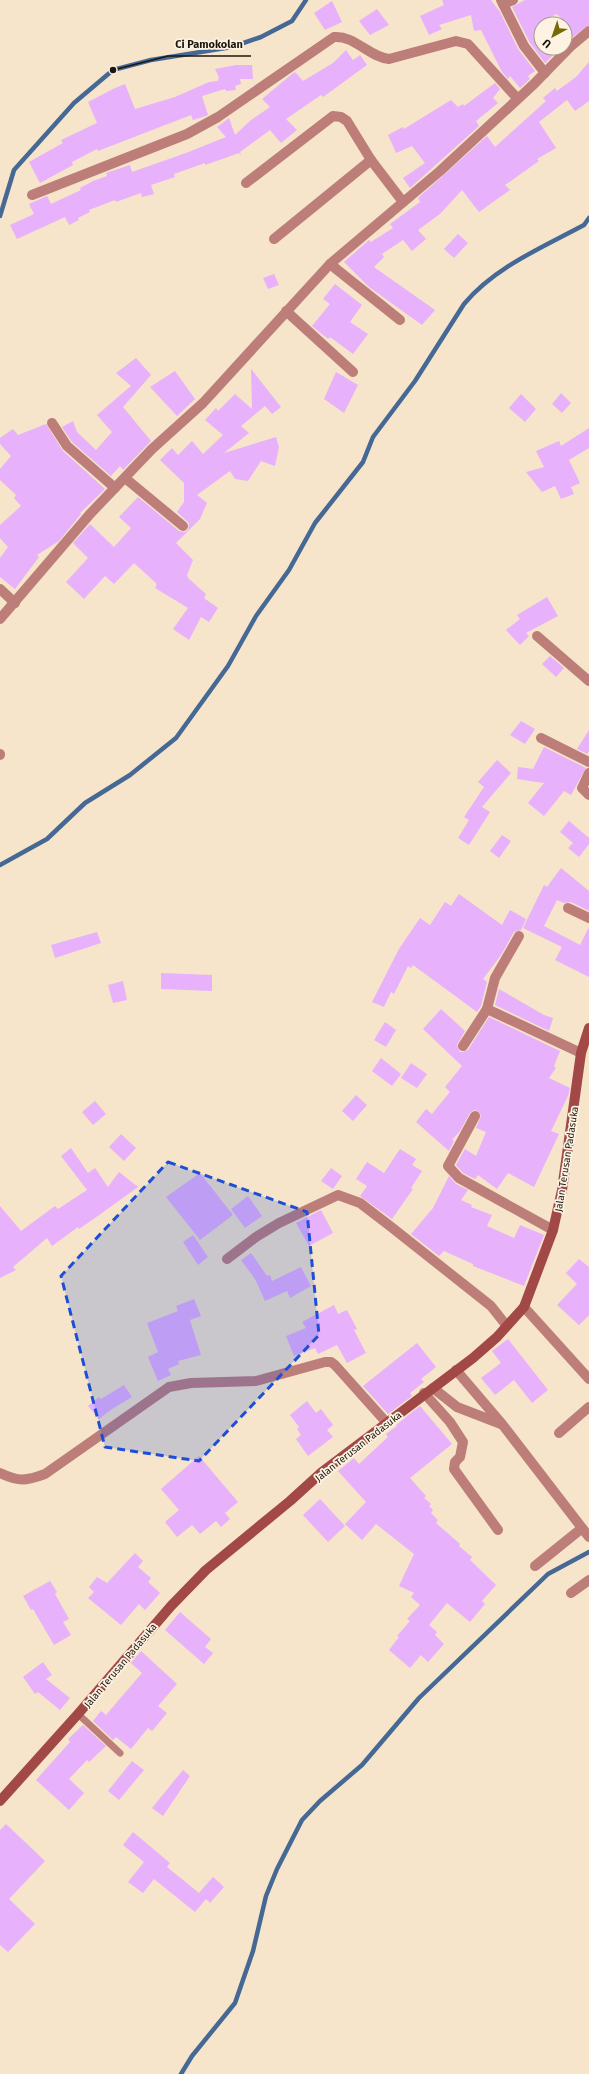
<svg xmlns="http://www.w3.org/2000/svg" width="589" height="2074" font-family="'Fira Sans',sans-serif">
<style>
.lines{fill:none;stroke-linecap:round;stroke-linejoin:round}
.stream{stroke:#456894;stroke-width:4.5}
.building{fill:#e7b1fc}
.lane{stroke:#bd7e7a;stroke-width:7}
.street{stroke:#bd7e7a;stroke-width:10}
.secondary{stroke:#a24846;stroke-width:10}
.marked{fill:#1d4ed8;fill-opacity:0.2;stroke:#1d4ed8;stroke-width:3;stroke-dasharray:8 5;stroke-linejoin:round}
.labels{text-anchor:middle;stroke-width:3.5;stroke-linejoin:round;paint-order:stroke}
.street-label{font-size:10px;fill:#1c160c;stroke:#fef3e3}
.leader{fill:none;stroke:#1c160c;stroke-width:1.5}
.callout-dot{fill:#1c160c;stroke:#fef3e3;stroke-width:1.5}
.callout-label{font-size:11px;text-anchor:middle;font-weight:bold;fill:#1c160c;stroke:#fef3e3;stroke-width:3.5;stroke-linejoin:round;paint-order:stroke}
</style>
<rect width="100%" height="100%" fill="#f6e5ca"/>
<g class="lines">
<g class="stream">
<path d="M0,216L14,170L74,103L113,70L151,60L232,47L261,37L292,21L306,0"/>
<path d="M0,865L47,839L85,803L130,775L176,738L228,666L256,616L289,570L315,523L363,462L373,437L415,381L464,304C495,267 543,247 584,225L589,218"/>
<path d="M181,2074L192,2056L235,2003L253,1951L266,1896L277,1869L302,1820L320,1801L362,1765L419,1698L548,1574L589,1552"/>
</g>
</g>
<g class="building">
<path d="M442,0H491L500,12L518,49L535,71L528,76L530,79L520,88L510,76L508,79L502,72L481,30L474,31L471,15L439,25L442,29L429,35L420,16L444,5Z"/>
<path d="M525,0H589V25L565,43V24L557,14L541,21V48H560L545,63L530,43L512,7Z"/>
<path d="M332,1L342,22L325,30L314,13Z"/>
<path d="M377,9L389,25L370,35L359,21Z"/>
<path d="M346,50L353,60L360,55L367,65L323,97L321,95L286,119L297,130L281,143L270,130L240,152L241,156L239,153L205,165V163L174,174L175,177L151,185L154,194L142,197L141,193L116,202L115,200L89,210L90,212L78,218L79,220L69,225L65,217L17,239L10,225L34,214L29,204L47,196L51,204L81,190L80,188L93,181L107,176L106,173L130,165L132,172L186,153L226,137L217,127L229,118L235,135L251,120L270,107L262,99L292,74L295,72L303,81L333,63Z"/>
<path d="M589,62V101L575,111L567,100L539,122L556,148L537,159L539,161L505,185L510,190L479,212L462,190L440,214L418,230L426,239L412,251L403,240L382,254L384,257L374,267L435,310L422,325L369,287L344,262L369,240L371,242L393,228L390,224L420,202L418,198L487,136L495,147L546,101L543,98L555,88L557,91L576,77Z"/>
<path d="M236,65H252L253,79H240L241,84L235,86L236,90L226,91L225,89L202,96L208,115L206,116L193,120L191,115L98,151L97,149L72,162L73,165L40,183L29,162L63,143L61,140L97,123L88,102L113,89L125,84L135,109L175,97L209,82L218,81L219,77L215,69Z"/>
<path d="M495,83L500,89L493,98L498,103L476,121L479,126L410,188L403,178L425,163L412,146L396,153L388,135L403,127L404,129L451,100L458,107L463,104L464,106Z"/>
<path d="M458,234L468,243L454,258L444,249Z"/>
<path d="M274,274L279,285L268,289L263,278Z"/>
<path d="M335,284L362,305L350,322L368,334L353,354L330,337L328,339L312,326L330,304L323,299Z"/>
<path d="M136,358L151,375L123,407L151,441L123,470L120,466L111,476L72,442L62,427L73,421L77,432L96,450L112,432L97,415L131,386L116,373Z"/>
<path d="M251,369L281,407L272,414L265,406L241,426L249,433L224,453L276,437L279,447L275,466L261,461L248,481L235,479L230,471L197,495L207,503L200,519L176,543L193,560L187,575L188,578L206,594L204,598L218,608L209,622L201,617L189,640L173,629L188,608L155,588L157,584L134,563L114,584L105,576L84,599L66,582L88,558L73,543L90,524L114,547L131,528L119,517L138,497L179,531L185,532L188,530L189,523L177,512L184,502V483L160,460L172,448L178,455L192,441L203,454L223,435L205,420L216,408L218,411L235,394L252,409Z"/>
<path d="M175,371L195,399L177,416L150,387Z"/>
<path d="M336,372L358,385L344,413L324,399Z"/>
<path d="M561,393L571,403L562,413L552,404Z"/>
<path d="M521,394L536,409L525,422L509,408Z"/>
<path d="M46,424L63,451L105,489L80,513L81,514L59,541L37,555L39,557L15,589L0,577V558L8,547L0,538V525L21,506L14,498L16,495L0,480V469L11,456L0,444V438L13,429L18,435Z"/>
<path d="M589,428V448L569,460L580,483L571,487L574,494L561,499L555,486L542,492L526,472L544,467L536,451L559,441L561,446Z"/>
<path d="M547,597L558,616L526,633L529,636L520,645L506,630L520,619L517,615Z"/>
<path d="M550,656L564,668L556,677L542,664Z"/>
<path d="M521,721L535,729L525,744L510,735Z"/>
<path d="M589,730V751L587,754L577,749Z"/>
<path d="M544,747L586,768L571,795L564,791L544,816L528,803L544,783L517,779L518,767L533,769Z"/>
<path d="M497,760L511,773L482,807L490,812L469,845L458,838L469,820L464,817L484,787L478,782Z"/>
<path d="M569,821L589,838V844L579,857L568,848L573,843L560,832Z"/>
<path d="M502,835L511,841L499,858L490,851Z"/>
<path d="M561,868L589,891V911L571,902L564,903L557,900L544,926L580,945L589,927V977L555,960L562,947L523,928L544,885L547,887Z"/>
<path d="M459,894L502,925L510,910L526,919L521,930L514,932L501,955L483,979L487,982L481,1006L477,1012L413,965L411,968L408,966L394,994L391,992L384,1007L372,1002L399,949L420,918L430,925L445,902L451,906Z"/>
<path d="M97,932L101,943L55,958L51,945Z"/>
<path d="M161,973L212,975V991L161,989Z"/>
<path d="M123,981L127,1000L113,1003L108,985Z"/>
<path d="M499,989L544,1015L553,1018L549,1031L495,1005Z"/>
<path d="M441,1009L465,1031L457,1045L460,1052H463L468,1050L489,1017L560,1051L554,1066L556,1068L549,1078L570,1088L568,1096L551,1131L559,1134L534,1187L508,1173L497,1189L478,1175L475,1179L463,1173L456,1165L465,1149L476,1156L486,1132L476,1128L481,1116L478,1111L474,1110L470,1113L460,1131L452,1140L454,1141L449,1151L416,1122L426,1109L432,1114L440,1104L450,1092L445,1087L462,1066L423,1029Z"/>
<path d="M385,1022L396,1030L386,1047L374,1040Z"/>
<path d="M381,1058L401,1074L392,1086L372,1071Z"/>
<path d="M411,1063L427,1074L417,1088L401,1078Z"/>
<path d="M356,1095L367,1105L353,1121L342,1111Z"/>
<path d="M95,1101L106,1114L93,1125L82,1112Z"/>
<path d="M121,1134L136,1148L124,1161L109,1147Z"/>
<path d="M71,1148L88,1173L95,1168L108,1187L119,1172L138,1187L95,1218L79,1229L78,1227L52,1246L47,1238L13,1267L16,1270L0,1278V1206L21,1231L55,1206L58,1209L87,1190L61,1156Z"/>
<path d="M400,1149L416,1159L412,1165L422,1171L411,1188L413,1189L392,1219L360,1196L367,1186L356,1179L367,1162L384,1173Z"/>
<path d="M331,1168L342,1176L333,1189L321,1181Z"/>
<path d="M200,1173L233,1215L200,1240L166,1197Z"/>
<path d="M449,1176L456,1184L468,1190L461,1200L472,1205L471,1207L492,1215L487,1226L514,1238L520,1225L544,1235L524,1286L473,1266V1264L444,1251L439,1256L411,1234L433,1208Z"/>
<path d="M248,1196L262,1216L245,1228L231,1209Z"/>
<path d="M321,1210L333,1233L309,1246L296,1223Z"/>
<path d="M193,1235L208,1257L198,1265L183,1242Z"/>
<path d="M251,1253L267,1276L270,1275L272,1281L301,1267L311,1286L290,1298L287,1291L265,1301L255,1279L241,1260Z"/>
<path d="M579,1259L589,1267V1315L579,1325L557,1305L577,1284L566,1273Z"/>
<path d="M194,1299L201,1316L190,1320L201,1355L178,1361L179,1364L168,1369L171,1375L158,1381L148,1357L158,1352L147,1323L178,1311L176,1306Z"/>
<path d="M334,1305L338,1314L347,1310L357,1329L354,1330L366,1353L347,1363L337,1345L318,1354L315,1348L294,1356L286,1336L306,1328L302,1322Z"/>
<path d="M508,1339L548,1390L532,1403L514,1380L495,1395L481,1378L501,1363L492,1351Z"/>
<path d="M417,1343L436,1367L421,1379L424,1382L410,1393L412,1396L388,1414L363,1386Z"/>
<path d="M124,1385L132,1397L112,1409L99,1419L88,1406L99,1397L101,1399Z"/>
<path d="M307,1401L316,1413L321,1409L333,1425L327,1430L333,1437L308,1456L296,1439L301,1435L297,1429L299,1427L290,1415Z"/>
<path d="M420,1406L452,1444L410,1478L426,1496L424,1498L431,1504L429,1506L433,1510L431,1513L438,1520L436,1523L460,1544L459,1546L472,1557L470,1560L496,1585L482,1601L485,1604L470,1622L447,1603L429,1625L437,1632L435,1635L444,1644L428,1662L421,1655L410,1668L389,1650L399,1637L397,1636L410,1621L407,1619L420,1605L411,1597L414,1593L399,1586L414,1554L376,1524L362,1540L345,1524L366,1502L338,1471L354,1458L359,1464L388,1437L386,1434L397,1426L396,1425Z"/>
<path d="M199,1456L238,1502L225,1513L230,1519L221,1527L216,1521L200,1534L192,1525L177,1537L165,1522L179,1510L161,1489Z"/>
<path d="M320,1499L345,1526L328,1542L303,1515Z"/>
<path d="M135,1553L143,1561L138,1567L151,1578L148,1582L160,1593L145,1610L139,1604L121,1625L88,1598L94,1592L89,1587L97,1577L107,1583Z"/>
<path d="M50,1581L57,1592L55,1594L69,1619L63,1622L71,1635L54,1645L33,1609L31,1610L23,1596Z"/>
<path d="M180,1612L211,1639L205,1647L213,1653L204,1664L165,1630Z"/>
<path d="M141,1651L177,1684L158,1706L167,1713L152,1731L148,1728L131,1749L116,1737L113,1740L93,1721L101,1711L106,1715L142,1673L131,1663Z"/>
<path d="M43,1662L52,1675L46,1679L70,1698L60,1710L38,1692L35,1694L23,1677Z"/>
<path d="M83,1725L106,1746L89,1762L87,1760L69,1779L84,1793L69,1810L36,1780L70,1742L68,1739Z"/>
<path d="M132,1761L144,1770L119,1800L108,1791Z"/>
<path d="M183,1770L190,1776L163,1816L152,1808Z"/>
<path d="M6,1824L45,1861L9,1899L35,1924L8,1952L0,1945V1830Z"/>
<path d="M133,1832L170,1863L167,1867L199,1893L213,1877L224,1887L210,1903L206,1899L195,1912L154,1879L143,1893L128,1882L144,1862L123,1845Z"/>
</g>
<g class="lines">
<path class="lane" d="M78,1714L120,1753"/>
<g class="street">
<path d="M501,0L524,46L545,73"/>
<path d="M503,4L513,0"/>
<path d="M246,183L333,116L341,117L347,121L371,160L403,202"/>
<path d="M32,195L187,134L218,117L334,37C354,35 369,57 389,59L456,41L468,44L517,98"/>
<path d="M274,239L371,160"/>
<path d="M330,264L400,320"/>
<path d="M286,311L353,372"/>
<path d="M52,423L67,446L115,488"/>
<path d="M125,478L183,526"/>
<path d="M0,589L15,603"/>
<path d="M0,619L90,514L152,449L203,403L330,264L440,171L534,84L570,47L589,31"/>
<path d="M537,636L589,681"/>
<path d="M541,738L589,762"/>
<path d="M0,754V755"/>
<path d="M589,773L582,788L589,795"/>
<path d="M568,908L589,918"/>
<path d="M519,936L495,978L487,1009L581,1053"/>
<path d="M463,1046L487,1009"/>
<path d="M475,1116L448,1166L459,1178L553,1230"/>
<path d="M227,1259L256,1237L279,1223L338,1195L360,1203L390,1226L491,1306L506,1325"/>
<path d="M524,1307L589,1379"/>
<path d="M456,1370L502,1424L589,1537"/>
<path d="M433,1388L457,1407L501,1424"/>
<path d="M424,1393L450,1422L463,1442L460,1457L455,1462L454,1469L498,1530"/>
<path d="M559,1433L589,1407"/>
<path d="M0,1473C19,1482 26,1481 45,1474L169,1387L191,1383L256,1381L325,1362H331L335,1365L386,1422"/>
<path d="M535,1566L581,1529"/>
<path d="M571,1593L589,1580"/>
</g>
<path class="secondary" d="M0,1801L78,1714L171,1606L206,1570L290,1501L322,1472L473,1358L497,1337L524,1307L553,1230L562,1190L581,1053L589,1028"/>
</g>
<path class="marked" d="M168,1162L307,1212L319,1335L199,1461L105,1447L61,1276Z"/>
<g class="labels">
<g class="street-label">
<text transform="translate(566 1159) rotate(-81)" y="4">Jalan Terusan Padasuka</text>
<text transform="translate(358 1446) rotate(-38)" y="4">Jalan Terusan Padasuka</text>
<text transform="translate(120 1665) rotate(-50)" y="4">Jalan Terusan Padasuka</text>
</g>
</g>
<path class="leader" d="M113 70L168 56H251"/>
<circle class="callout-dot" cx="113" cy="70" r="4"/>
<g class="callout-label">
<text x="209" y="48">Ci Pamokolan</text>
</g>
<g transform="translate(553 36) rotate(220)"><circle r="19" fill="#fef3e3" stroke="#a49b8d"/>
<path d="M0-3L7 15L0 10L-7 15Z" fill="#756b05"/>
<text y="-6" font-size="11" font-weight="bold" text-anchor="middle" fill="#1c160c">U</text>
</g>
</svg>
